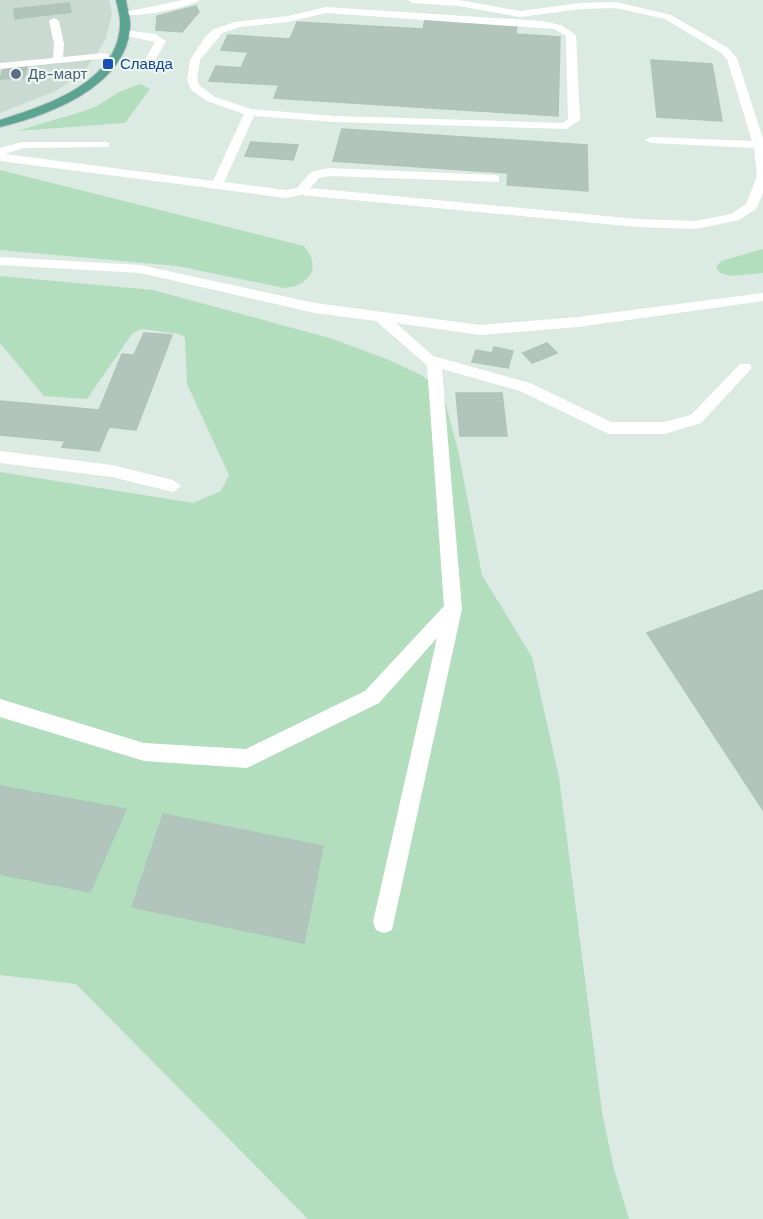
<svg xmlns="http://www.w3.org/2000/svg" width="763" height="1219" font-family="'Work Sans',sans-serif">
<style>
.built{fill:#cadad3}
.green{fill:#b2debe}
.building{fill:#b1c5bd;stroke:#aec4bb;stroke-width:1.5}
.lines{fill:none;stroke-linecap:round;stroke-linejoin:round}
.major-casing{stroke:#bbc4c2;stroke-width:2}
.minor{fill:#fff;fill-rule:evenodd}
.major{fill:#5ca492;fill-rule:evenodd}
.transit-dot{fill:#1a4fb4;stroke:#ecf7f1;stroke-width:2}
.service-dot{fill:#5c6f8a;stroke:#ecf7f1;stroke-width:2}
.labels{text-anchor:middle;stroke-width:4.5;stroke-linejoin:round;paint-order:stroke}
.far-transit-label{font-size:15px;fill:#164399;stroke:#ecf7f1;text-anchor:start}
.far-service-label{font-size:15px;fill:#4e5e75;stroke:#ecf7f1;text-anchor:start}
</style>
<rect width="100%" height="100%" fill="#dceae4"/>
<path class="built" d="M0,0H109L112,14L106,39L85,71L56,91L0,113Z"/>
<g class="green">
<path d="M140,84L150,89L125,123L17,131L81,112L97,106L119,92Z"/>
<path d="M0,170L304,246C322,267 310,286 284,288L177,266L0,250Z"/>
<path d="M763,249V273L731,276L720,273L716,267L721,261Z"/>
<path d="M0,276L153,290L333,339L389,360L421,375L442,390L458,450L482,575L532,657L559,777L602,1112L614,1169L629,1219H308L76,984L0,975V472L193,503L221,491L229,475L187,384L185,338L180,334L141,329L132,334L87,399L44,396L0,343Z"/>
</g>
<g class="building">
<path d="M69,3L71,12L15,19L14,9Z"/>
<path d="M196,6L199,12L182,32L156,30L157,16Z"/>
<path d="M425,20L517,25L516,34L560,37L558,116L274,98L279,85L209,81L216,66L241,68L248,52L221,50L228,35L290,39L297,22L423,29Z"/>
<path d="M651,60L712,64L722,121L657,117Z"/>
<path d="M27,66L24,78L0,79L4,68Z"/>
<path d="M342,129L587,145L588,191L507,185L508,173L333,161Z"/>
<path d="M251,142L298,145L293,160L245,156Z"/>
<path d="M144,333L172,335L136,430L109,427L99,451L62,447L65,441L0,435V401L99,410L122,354L134,355Z"/>
<path d="M547,343L557,353L532,363L523,353Z"/>
<path d="M494,347L513,351L508,368L472,362L476,350L492,353Z"/>
<path d="M456,393H502L507,436H460Z"/>
<path d="M763,590V810L647,633Z"/>
<path d="M0,786L126,809L90,892L0,874Z"/>
<path d="M163,814L323,846L304,943L132,907Z"/>
</g>
<g class="lines">
<g class="major-casing">
<path id="major" d="M116,0H126C127,9 131,19 130,28C125,87 49,115 0,127V120C45,106 116,83 120,27C121,19 118,8 116,0Z"/>
</g>
<g class="minor">
<path d="M183,0H200C190,7 131,20 121,13Z"/>
<path d="M408,0H459L520,11L581,3L616,2L671,15L728,48L737,58L763,139V193L756,209L739,220L696,229L637,227L301,195L286,198L0,161V148L22,142H105L109,143V147L23,148L5,154L213,181L244,114L207,101L191,90L187,80L190,60L205,37L214,29L235,22L288,16L326,7L542,21L561,25L576,35L580,120L566,129L335,122L254,116L224,182L286,190L297,188L311,172L329,168L495,175L499,176V182L329,176L319,178L310,188L637,219L696,221L731,214L746,204L757,176L754,148L651,143L645,140L651,137L752,141L727,59L720,52L665,19L616,8L581,9L520,17L459,6L413,3ZM326,13L554,29L566,36L568,119L563,123L335,116L251,109L215,97L200,86L197,80L200,60L222,33L240,27L288,22Z"/>
<path d="M54,18L59,21L64,44L63,57L104,53L108,54V58L0,69V63L53,58L54,44L49,21Z"/>
<path d="M125,30L155,34L166,41L150,69L141,67L155,42L121,35V31Z"/>
<path d="M0,257L140,265L315,303L480,325L578,317L763,293V301L578,327L480,335L396,323L433,356L530,383L611,422H664L691,415L740,364H750L752,368L701,423L664,434H609L520,391L442,369L462,609L392,930L384,933L376,930L373,922L437,638L379,703L247,768L144,761L0,717V699L144,743L246,749L365,691L444,606L427,365L376,321L315,313L140,273L0,265Z"/>
<path d="M0,451L112,465L173,480L181,486L173,492L112,477L0,463Z"/>
</g>
<use href="#major" class="major"/>
</g>
<rect class="transit-dot" x="102" y="58" width="12" height="12" rx="3"/>
<circle class="service-dot" cx="16" cy="74" r="6"/>
<g class="labels">
<g class="far-transit-label">
<text x="120" y="69">Славда</text>
</g>
<g class="far-service-label">
<text x="28" y="79">Дв-март</text>
</g>
</g>
</svg>
